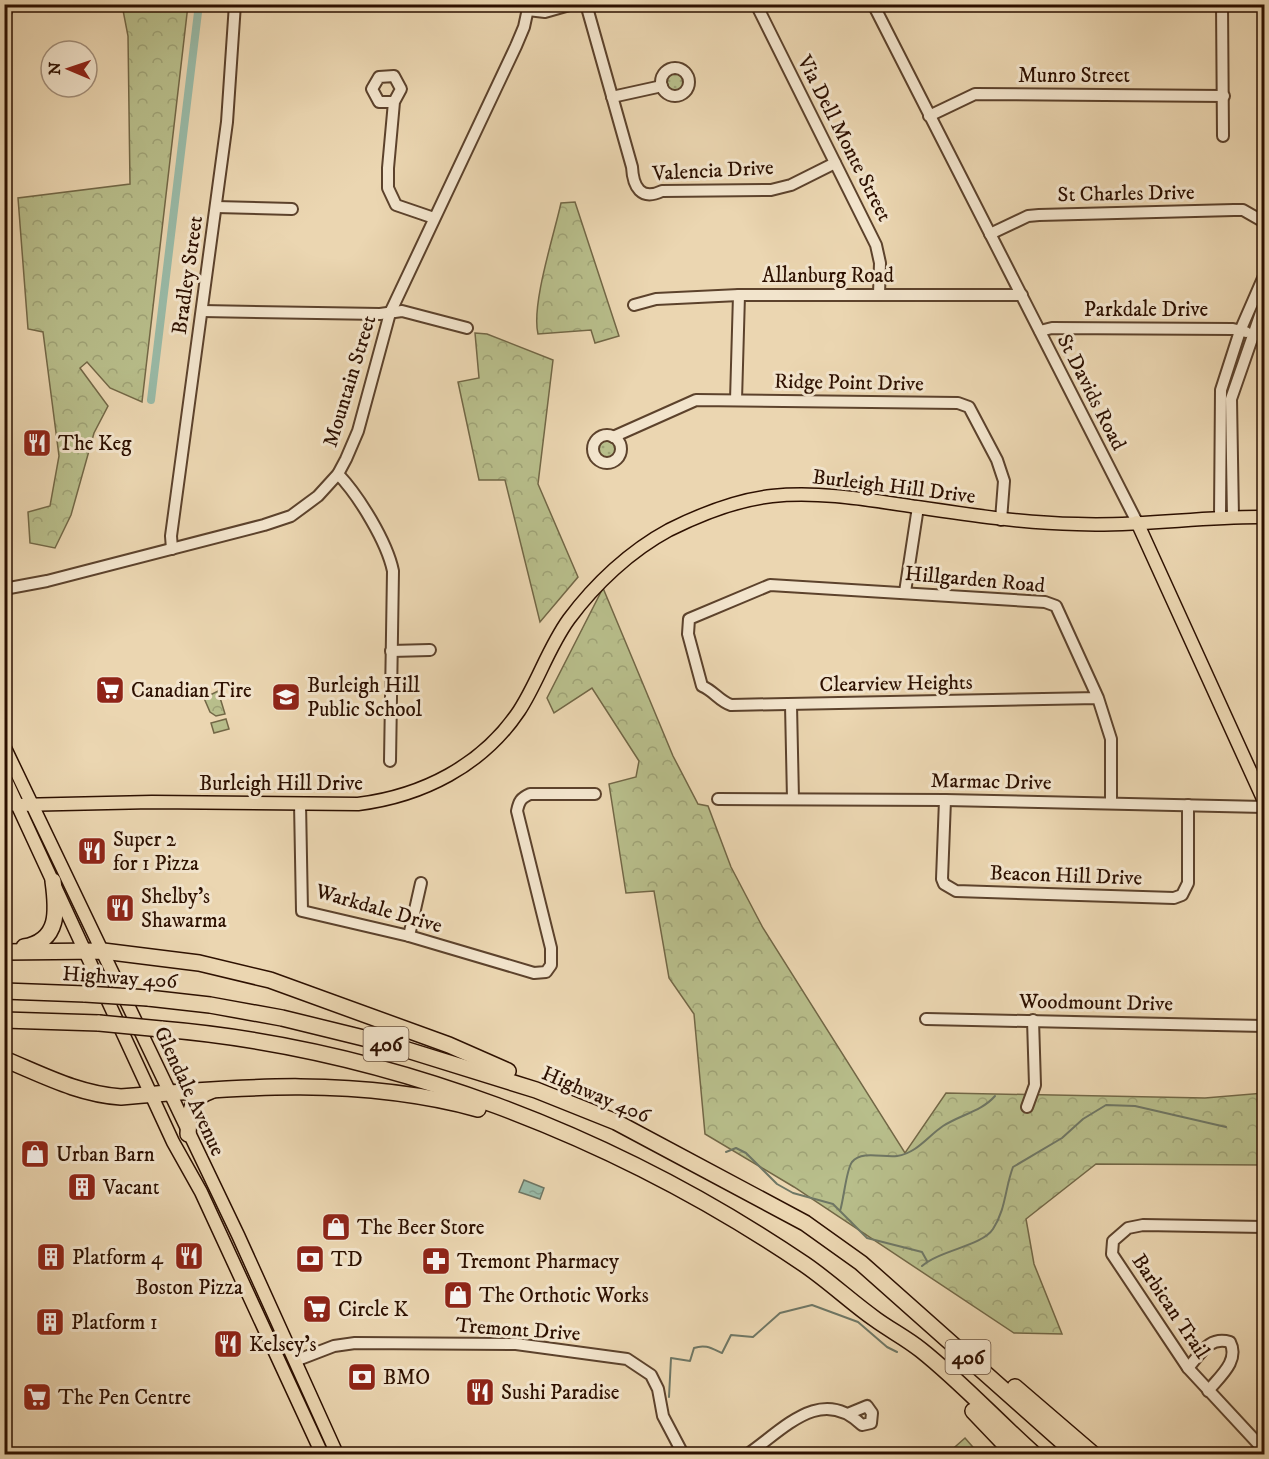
<svg xmlns="http://www.w3.org/2000/svg" width="1269" height="1459" font-family="'IM FELL DW Pica',serif">
<style>
.grass{fill:url(#grass-dots);stroke:#726746;stroke-width:1.5}
.forest{fill:url(#forest-crowns);stroke:#726746;stroke-width:1.5}
.water{fill:url(#water-ripples);stroke:#6e7664;stroke-width:1.5}
.lines{fill:none;stroke-linecap:round;stroke-linejoin:round}
.stream{stroke:#6e7664;stroke-width:2}
.canal{stroke:#99baa7;stroke-width:8}
.minor-casing{stroke:#5c422c;stroke-width:14}
.major-casing{stroke:#2d1000;stroke-width:15}
.highway-casing{stroke:#2d1000;stroke-width:18}
.minor{stroke:#f2e4cc;stroke-width:10}
.major{stroke:#ebd6b1;stroke-width:12}
.highway{stroke:#ebd6b1;stroke-width:15}
.highway-bridge-casing{stroke:#2d1000;stroke-width:18;stroke-linecap:butt}
.highway-bridge{stroke:#ebd6b1;stroke-width:15}
.labels{text-anchor:middle;stroke-width:6;stroke-linejoin:round;paint-order:stroke}
.shield{fill:#f2e4cc;stroke:#68503d;stroke-width:1.5}
.shield-label{font-size:20px;font-weight:bold;fill:#2d1000}
.street-label{font-size:21px;fill:#2d1000;stroke:#f2e4cc}
.poi-label{font-size:21px;fill:#2d1000;stroke:#f2e4cc;text-anchor:start}
</style>
<defs>
<pattern id="grass-dots" width="8" height="8" patternUnits="userSpaceOnUse" patternTransform="scale(1.5)"><rect width="8" height="8" fill="#b8be8b"/><path d="M2 2h.1M6 6h.1" fill="none" stroke="#9ea276" stroke-width="1.8" stroke-linecap="round"/></pattern>
<pattern id="forest-crowns" width="20" height="18" patternUnits="userSpaceOnUse" patternTransform="scale(1.5)"><rect width="20" height="18" fill="#b8be8b"/><path d="M2 6a3 3 0 1 1 6 0M12 15a3 3 0 1 1 6 0" fill="none" stroke="#9ea276"/></pattern>
<pattern id="water-ripples" width="26" height="14" patternUnits="userSpaceOnUse" patternTransform="scale(1.5)"><rect width="26" height="14" fill="#99baa7"/><path d="M2 4q2-2 4 0t4 0M15 11q2-2 4 0t4 0" fill="none" stroke="#849f8e"/></pattern>
</defs>
<rect width="100%" height="100%" fill="#ebd6b1"/>
<filter id="stains"><feTurbulence type="fractalNoise" baseFrequency=".00333" numOctaves="4"/><feColorMatrix values="0 0 0 0 .2 0 0 0 0 .09 0 0 0 0 .02 0 0 0 .5 -.17"/></filter>
<radialGradient id="worn" r=".72"><stop offset=".6" stop-color="#630" stop-opacity="0"/><stop offset="1" stop-color="#630" stop-opacity=".3"/></radialGradient>
<g class="grass">
<circle cx="675" cy="82" r="9"/>
<circle cx="607" cy="449" r="9"/>
</g>
<g class="forest">
<path d="M122,5H188L142,402L110,388L87,362L80,368L108,406L94,433L71,515L55,548L30,543L28,512L50,506L59,456L43,332L28,329L18,198L130,184L128,36Z"/>
<path d="M575,202L619,336L595,343L591,330L538,334C531,305 554,235 561,203Z"/>
<path d="M475,333L487,334L553,360L538,484L578,577L540,622L505,480H479L458,382L479,378Z"/>
<path d="M603,588L673,756L698,804L708,806L731,867L763,928L905,1153L946,1093L1205,1098L1264,1093V1165L1096,1164L1026,1219L1034,1264L1062,1334L1014,1333L794,1187L705,1134L694,1014L669,978L654,891L626,893L609,784L636,777L639,761L592,688L554,713L547,698Z"/>
<path d="M218,691L225,714L216,716L210,712L204,698Z"/>
<path d="M226,719L229,729L214,733L211,723Z"/>
<path d="M965,1438L979,1454H947Z"/>
</g>
<path class="water" d="M524,1180L544,1188L540,1199L519,1192Z"/>
<g class="lines">
<g class="stream">
<path d="M726,1152L736,1148L746,1153L777,1184L793,1193L833,1204L867,1238L922,1252L927,1261"/>
<path d="M840,1211C844,1199 846,1170 852,1162C862,1150 884,1158 897,1156C917,1153 928,1136 943,1126C960,1115 982,1111 995,1096"/>
<path d="M922,1266C940,1250 982,1246 993,1229C1006,1209 1005,1188 1013,1167L1062,1138L1083,1119L1106,1105L1135,1106L1226,1127"/>
<path d="M669,1397L671,1358L690,1361L694,1348C705,1344 711,1348 722,1353L731,1335L753,1337L780,1313L812,1305L858,1322L887,1347L897,1352"/>
</g>
<path class="canal" d="M151,400L199,4"/>
<g class="minor-casing">
<g id="minor">
<path d="M586,4L632,167C633,187 641,201 662,191L771,190L791,185L835,163"/>
<path d="M756,4L876,245L880,263L879,294"/>
<path d="M873,4L1137,522"/>
<path d="M1222,4L1223,136"/>
<path d="M528,10L545,12L573,4"/>
<circle cx="675" cy="82" r="14"/>
<path d="M612,97L662,86"/>
<path d="M394,102H379L372,89L379,77L394,76L401,89L394,102L388,168V188L396,205L434,218"/>
<path d="M929,116L975,94L1224,96"/>
<path d="M216,207L292,209"/>
<path d="M990,234L1028,216L1039,215L1234,210H1243L1264,222"/>
<path d="M634,305L656,299L739,295H1022"/>
<path d="M202,311L380,314L402,311L467,328"/>
<path d="M1040,331L1052,328L1233,329L1246,332"/>
<path d="M736,400L739,295"/>
<circle cx="607" cy="449" r="14"/>
<path d="M613,437L696,400L958,403L969,407L997,460L1004,481L1001,520"/>
<path d="M338,474C359,496 387,542 393,571L390,761"/>
<path d="M1220,517L1221,390L1240,331L1264,276"/>
<path d="M1233,517L1231,399L1264,304"/>
<path d="M172,549L171,536L227,122L235,4"/>
<path d="M4,589L47,581L264,525L291,516L318,496L338,474L346,459L358,431L390,313L516,46L524,27L529,4"/>
<path d="M905,592L918,507"/>
<path d="M391,651L430,650"/>
<path d="M1098,698L731,705C719,701 714,691 702,686L688,634L689,619L770,585L1045,602L1056,606L1098,698L1111,739V803"/>
<path d="M791,705L793,799"/>
<path d="M718,799L945,800L1264,807"/>
<path d="M945,800L942,879L944,884L956,891L1174,898L1182,895L1188,883V805"/>
<path d="M300,803L302,911L409,936L534,973L546,972L551,965V948L517,811C519,801 521,798 530,794H595"/>
<path d="M4,806L17,805"/>
<path d="M409,936L421,883"/>
<path d="M926,1019L1264,1026"/>
<path d="M1027,1107L1035,1085L1033,1020"/>
<path d="M1264,1227L1143,1225L1128,1228L1113,1241L1112,1254L1188,1368L1264,1450"/>
<path d="M295,1361L334,1346L355,1343L516,1344L627,1359L651,1375L658,1389L663,1416L683,1454"/>
<path d="M1188,1368C1201,1353 1209,1336 1230,1342C1240,1361 1219,1377 1208,1391"/>
<path d="M748,1454C784,1429 821,1385 862,1425L871,1423L872,1413L867,1406L850,1413"/>
</g>
</g>
<g class="major-casing">
<g id="major">
<path d="M4,15L8,4"/>
<path d="M1137,522L1264,801"/>
<path d="M4,746L238,1235L337,1454"/>
<path d="M4,776L173,1142L201,1192L322,1454"/>
<path d="M17,805L152,802L358,804C422,796 482,766 519,711C538,682 548,648 569,619C595,584 630,551 669,530C701,514 736,500 772,496C821,491 869,500 917,507C970,515 1023,523 1077,524C1140,527 1202,516 1264,517"/>
</g>
</g>
<g class="highway-casing">
<g id="highway">
<path d="M24,947C60,941 57,910 53,881"/>
<path d="M4,952L103,951L199,963L270,980L449,1045L508,1071"/>
<path d="M4,991L85,994"/>
<path d="M148,998L210,1005L282,1018L388,1044L536,1090L616,1122L805,1223L861,1263L1076,1454"/>
<path d="M4,1020L99,1023"/>
<path d="M161,1029C388,1048 615,1136 804,1264C829,1281 851,1302 875,1319C890,1330 906,1338 921,1350C960,1381 996,1420 1034,1454"/>
<path d="M4,1059C43,1075 78,1094 121,1097C240,1086 361,1077 478,1109"/>
<path d="M188,1134C189,1114 190,1098 211,1091"/>
<path d="M1015,1387L1093,1454"/>
<path d="M973,1411L1014,1454"/>
</g>
</g>
<use href="#minor" class="minor"/>
<use href="#major" class="major"/>
<use href="#highway" class="highway"/>
<g class="highway-bridge-casing">
<g id="highway-bridge">
<path d="M85,994L148,998"/>
<path d="M99,1023L161,1029"/>
</g>
</g>
<use href="#highway-bridge" class="highway-bridge"/>
</g>
<defs>
<g id="restaurant-square" transform="scale(1.5)"><rect x="-9" y="-9" width="18" height="18" rx="4" fill="#8f2418" stroke="#f2e4cc"/><path d="M-5-6h1v4h1v-4h1v4h1v-4h1v5L-1.5 .5V6h-2V.5L-5-1ZM5-6V6H3V1.5H1.5Q1.5-4 5-6Z" fill="#fff"/></g>
<g id="supermarket-square" transform="scale(1.5)"><rect x="-9" y="-9" width="18" height="18" rx="4" fill="#8f2418" stroke="#f2e4cc"/><path d="M-6-5.5h2.5l.6 2H6L4.5 2H-2.5L-4.4-4H-6ZM-1.5 3.2a1.3 1.3 0 1 0 .1 0ZM3 3.2a1.3 1.3 0 1 0 .1 0Z" fill="#fff"/></g>
<g id="school-square" transform="scale(1.5)"><rect x="-9" y="-9" width="18" height="18" rx="4" fill="#8f2418" stroke="#f2e4cc"/><path d="M0-5L7-2L0 1L-7-2ZM-4 1L0 2.5L4 1V4Q0 6-4 4Z" fill="#fff"/></g>
<g id="shop-square" transform="scale(1.5)"><rect x="-9" y="-9" width="18" height="18" rx="4" fill="#8f2418" stroke="#f2e4cc"/><path d="M-5-2.5h2.3a2.7 3.5 0 0 1 5.4 0H5L5.5 6h-11ZM-1.5-2.5h3a1.5 2.3 0 0 0-3 0Z" fill="#fff"/></g>
<g id="building-square" transform="scale(1.5)"><rect x="-9" y="-9" width="18" height="18" rx="4" fill="#8f2418" stroke="#f2e4cc"/><path d="M-4-6H4V6H1V3H-1V6H-4ZM-2.5-4.3h1.7v1.8h-1.7ZM.8-4.3h1.7v1.8H.8ZM-2.5-1h1.7V.8h-1.7ZM.8-1h1.7V.8H.8Z" fill="#fff"/></g>
<g id="bank-square" transform="scale(1.5)"><rect x="-9" y="-9" width="18" height="18" rx="4" fill="#8f2418" stroke="#f2e4cc"/><path d="M-6-4H6V4H-6ZM0-2.3a2.3 2.3 0 1 0 0 4.6a2.3 2.3 0 1 0 0-4.6Z" fill="#fff"/></g>
<g id="pharmacy-square" transform="scale(1.5)"><rect x="-9" y="-9" width="18" height="18" rx="4" fill="#8f2418" stroke="#f2e4cc"/><path d="M-2-6h4v4h4v4h-4v4h-4v-4h-4v-4h4Z" fill="#fff"/></g>
</defs>
<g fill-rule="evenodd">
<use href="#restaurant-square" x="37" y="443"/>
<use href="#supermarket-square" x="110" y="690"/>
<use href="#school-square" x="286" y="697"/>
<use href="#restaurant-square" x="92" y="851"/>
<use href="#restaurant-square" x="120" y="908"/>
<use href="#shop-square" x="35" y="1154"/>
<use href="#building-square" x="82" y="1187"/>
<use href="#shop-square" x="336" y="1227"/>
<use href="#restaurant-square" x="189" y="1256"/>
<use href="#building-square" x="51" y="1257"/>
<use href="#bank-square" x="310" y="1259"/>
<use href="#pharmacy-square" x="436" y="1261"/>
<use href="#shop-square" x="458" y="1295"/>
<use href="#supermarket-square" x="317" y="1309"/>
<use href="#building-square" x="50" y="1322"/>
<use href="#restaurant-square" x="228" y="1344"/>
<use href="#bank-square" x="362" y="1377"/>
<use href="#restaurant-square" x="480" y="1392"/>
<use href="#supermarket-square" x="37" y="1397"/>
</g>
<g class="labels">
<g class="shield">
<rect x="363.5" y="1027" width="45" height="34" rx="4.5"/>
<rect x="945.5" y="1340" width="45" height="34" rx="4.5"/>
</g>
<g class="shield-label">
<text x="386" y="1051">406</text>
<text x="968" y="1364">406</text>
</g>
<g class="street-label">
<text x="1074" y="82">Munro Street</text>
<text transform="translate(845 138) rotate(63)" y="7">Via Dell Monte Street</text>
<text transform="translate(713 170) rotate(-3)" y="7">Valencia Drive</text>
<text transform="translate(1126 193) rotate(-1)" y="7">St Charles Drive</text>
<text transform="translate(187 275) rotate(-82)" y="7">Bradley Street</text>
<text x="828" y="282">Allanburg Road</text>
<text x="1146" y="316">Parkdale Drive</text>
<text transform="translate(349 381) rotate(-73)" y="7">Mountain Street</text>
<text transform="translate(849 382) rotate(1)" y="7">Ridge Point Drive</text>
<text transform="translate(1092 392) rotate(63)" y="7">St Davids Road</text>
<text transform="translate(894 486) rotate(7)" y="7">Burleigh Hill Drive</text>
<text transform="translate(975 579) rotate(5)" y="7">Hillgarden Road</text>
<text transform="translate(896 683) rotate(-1)" y="7">Clearview Heights</text>
<text transform="translate(991 781) rotate(1)" y="7">Marmac Drive</text>
<text x="281" y="790">Burleigh Hill Drive</text>
<text transform="translate(1066 875) rotate(2)" y="7">Beacon Hill Drive</text>
<text transform="translate(379 908) rotate(16)" y="7">Warkdale Drive</text>
<text transform="translate(120 977) rotate(4)" y="7">Highway 406</text>
<text transform="translate(1096 1002) rotate(1)" y="7">Woodmount Drive</text>
<text transform="translate(190 1091) rotate(65)" y="7">Glendale Avenue</text>
<text transform="translate(596 1094) rotate(23)" y="7">Highway 406</text>
<text transform="translate(1171 1306) rotate(56)" y="7">Barbican Trail</text>
<text transform="translate(518 1329) rotate(4)" y="7">Tremont Drive</text>
</g>
<g class="poi-label">
<text x="58" y="450">The Keg</text>
<text x="307" y="692">Burleigh Hill<tspan x="307" dy="24">Public School</tspan></text>
<text x="131" y="697">Canadian Tire</text>
<text x="113" y="846">Super 2<tspan x="113" dy="24">for 1 Pizza</tspan></text>
<text x="141" y="903">Shelby's<tspan x="141" dy="24">Shawarma</tspan></text>
<text x="56" y="1161">Urban Barn</text>
<text x="103" y="1194">Vacant</text>
<text x="357" y="1234">The Beer Store</text>
<text x="72" y="1264">Platform 4</text>
<text x="331" y="1266">TD</text>
<text x="457" y="1268">Tremont Pharmacy</text>
<text x="189" y="1294" text-anchor="middle">Boston Pizza</text>
<text x="479" y="1302">The Orthotic Works</text>
<text x="338" y="1316">Circle K</text>
<text x="71" y="1329">Platform 1</text>
<text x="249" y="1351">Kelsey's</text>
<text x="383" y="1384">BMO</text>
<text x="501" y="1399">Sushi Paradise</text>
<text x="58" y="1404">The Pen Centre</text>
</g>
</g>
<rect width="1269" height="1459" fill="none" stroke="#ebd6b1" stroke-width="24"/>
<rect x="6" y="6" width="1257" height="1447" fill="none" stroke="#2d1000" stroke-width="3"/>
<rect x="12" y="12" width="1245" height="1435" fill="none" stroke="#2d1000" stroke-width="1.5"/>
<g transform="translate(69 69) rotate(272)"><circle r="28" fill="#f2e4cc" stroke="#a38f7a" stroke-width="1.5"/>
<path d="M0-4.5L10 22L0 15L-10 22Z" fill="#8f2418"/>
<text y="-9" font-size="16" font-weight="bold" text-anchor="middle" fill="#2d1000">N</text>
</g>
<rect width="100%" height="100%" filter="url(#stains)"/>
<rect width="100%" height="100%" fill="url(#worn)"/>
</svg>
